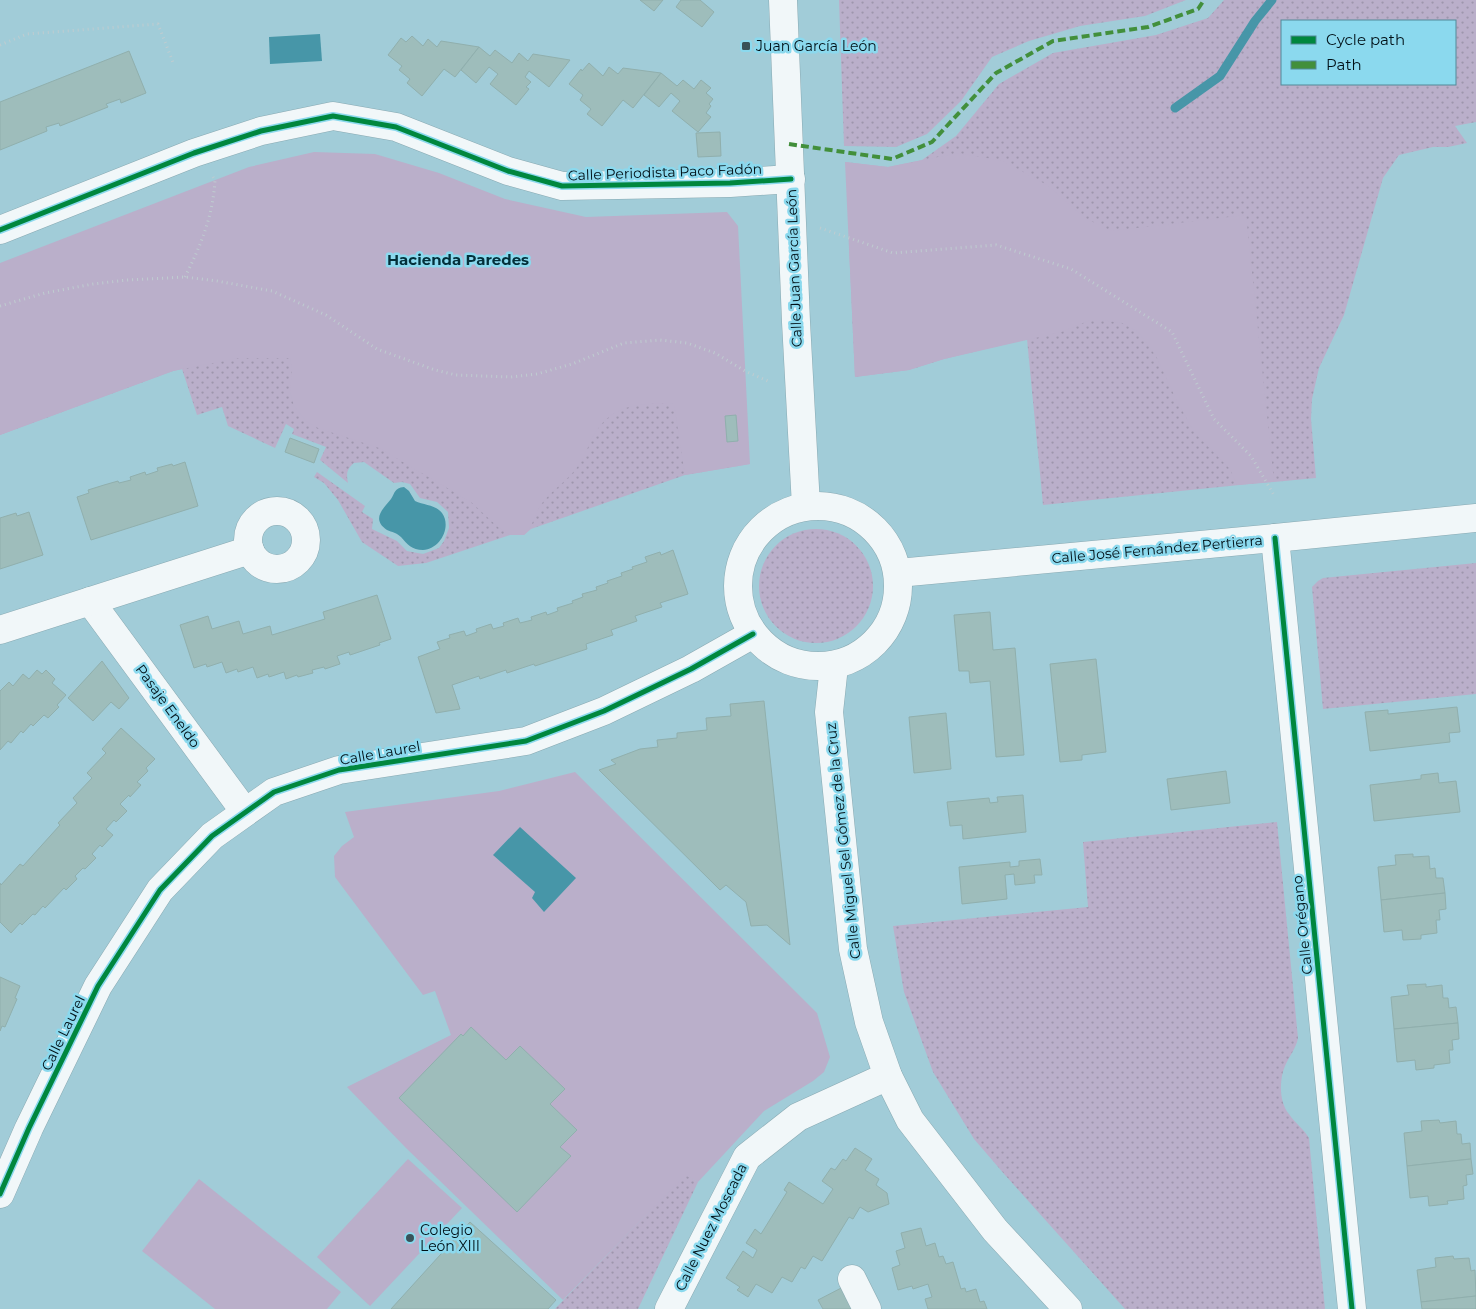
<svg xmlns="http://www.w3.org/2000/svg" width="1476" height="1309" font-family="Montserrat,sans-serif">
<style>
.grass{fill:url(#grass-dots);fill-rule:evenodd}
.park{fill:#baafca}
.water{fill:#4796a8}
.lines{fill:none;stroke-linecap:round;stroke-linejoin:round}
.stream{stroke:#4796a8;stroke-width:9}
.building{fill:#9ebdbb;stroke:#90afad}
.minor-casing{stroke:#88a9b2;stroke-width:29}
.major-casing{stroke:#88a9b2;stroke-width:29}
.path{stroke:#bfccd0;stroke-width:3;stroke-dasharray:1 4;stroke-linecap:butt}
.minor{stroke:#f1f7f9;stroke-width:28}
.major{stroke:#f1f7f9;stroke-width:28}
.quiet{stroke:#428f3b;stroke-width:4;stroke-dasharray:8 4;stroke-linecap:butt}
.cycleway-casing{stroke:#8bd9ee;stroke-width:8}
.cycleway{stroke:#00873e;stroke-width:5}
.poi-dot{fill:#38525a;stroke:#8bd9ee;stroke-width:2}
.labels{text-anchor:middle;stroke-width:5;stroke-linejoin:round;paint-order:stroke}
.poi-label{font-size:14px;fill:#001016;stroke:#8bd9ee;text-anchor:start}
.street-label{font-size:14px;fill:#001016;stroke:#8bd9ee}
.neighbourhood-label{font-size:15px;font-weight:bold;fill:#03303a;stroke:#8bd9ee}
</style>
<defs>
<pattern id="grass-dots" width="8" height="8" patternUnits="userSpaceOnUse" patternTransform="scale(1.25)"><rect width="8" height="8" fill="#baafca"/><path d="M2 2h.1M6 6h.1" fill="none" stroke="#9e96ad" stroke-width="1.8" stroke-linecap="round"/></pattern>
</defs>
<rect width="100%" height="100%" fill="#a1ccd8"/>
<g class="grass">
<path d="M839,0H1186L1145,16L1080,26L1029,41L992,57L961,101L927,134L896,147L844,146Z"/>
<path d="M1224,0H1476V122L1455,126L1467,143L1448,147H1433L1399,155L1383,178L1344,315L1319,368L1312,399L1311,419L1316,478L1274,482L1193,355L845,162L888,167L922,160L956,136L999,84L1053,53L1156,35L1208,18ZM1282,21H1455V84H1282Z"/>
<path d="M849,247L1147,323L1259,483L1043,505L1027,339L944,359L909,370L855,377Z"/>
<path d="M0,312L624,349L750,464L685,475L531,529L524,535H510L426,563L398,566L362,542L338,500L324,483L314,477L317,472L365,506L362,512L373,519L372,529L397,541L407,551L423,554L439,548L444,541L449,528L448,512L437,502L420,498L410,484L402,482L394,483L364,462L354,463C347,469 346,473 348,483L320,460L326,447L292,434L294,429L286,424L275,448L228,426L222,407L197,415L182,369L173,371L0,435Z"/>
<circle cx="816" cy="586" r="57"/>
<path d="M1476,563V694L1323,709L1312,587L1318,581L1323,578Z"/>
<path d="M1277,822L1298,1038C1296,1049 1289,1056 1285,1066C1279,1080 1279,1102 1289,1114C1295,1123 1303,1128 1309,1138L1325,1309H1125L1005,1175L974,1139L933,1072L904,992L893,926L1088,907L1083,842Z"/>
<path d="M685,1174L698,1182L638,1309H555Z"/>
</g>
<g class="park">
<path d="M314,152L375,154L439,173L505,199L586,217L727,212L738,226L750,464L685,475L674,404C641,403 612,403 594,435C588,445 585,457 578,466C568,481 547,493 539,508C533,518 533,527 524,535H510L499,528L471,502L379,448L318,428L306,421L294,406L290,392L292,370L290,358H239L173,371L0,435V263L249,167Z"/>
<path d="M958,153L1003,161L1047,185L1085,218L1111,231L1246,215L1274,482L1237,485L1230,469L1194,432L1176,399L1156,356L1138,332L1122,323L1101,320L1088,321L1061,332L944,359L909,370L855,377L845,162L888,167Z"/>
<path d="M575,772L817,1013L830,1057L824,1072L813,1081L764,1111L698,1182L685,1175L563,1300L406,1148L347,1087L451,1035L435,991L423,995L335,877L334,856L342,846L354,837L345,812L499,791Z"/>
<path d="M408,1159L462,1208L370,1306L317,1257Z"/>
<path d="M199,1179L341,1292L327,1309H215L142,1251Z"/>
</g>
<g class="water">
<path d="M320,34L322,61L270,64L269,37Z"/>
<path d="M404,487L409,491L415,501C424,505 436,505 442,513C452,527 440,549 423,550C412,550 407,544 401,537C397,533 392,532 387,530C371,519 383,509 391,499C395,493 394,488 404,487Z"/>
<path d="M520,827L576,878L544,912L532,898L535,892L493,855Z"/>
</g>
<g class="lines">
<path class="stream" d="M1175,108L1220,76L1255,21L1272,0"/>
</g>
<g class="building">
<path d="M640,0H663L654,11Z"/>
<path d="M681,0H700L714,12L702,27L676,7Z"/>
<path d="M412,36L423,46L428,39L437,47L441,41L479,47L455,77L444,69L422,96L407,83L410,79L399,70L402,66L388,55L401,38L406,42Z"/>
<path d="M479,47L490,56L495,50L512,63L519,53L528,61L533,54L570,60L549,87L529,71L525,77L531,82L526,87L529,89L516,105L490,84L498,74L489,67L476,83L461,70Z"/>
<path d="M129,51L146,93L121,103L120,99L106,104L108,107L60,126L59,123L46,127L47,131L0,150V102Z"/>
<path d="M589,63L603,76L609,67L618,74L623,68L661,73L633,108L623,100L602,126L587,114L591,109L580,100L583,95L569,84L581,69L582,71Z"/>
<path d="M661,73L677,86L683,80L694,89L701,80L711,88L706,93L713,99L709,104L711,106L706,113L711,117L698,132L672,111L680,101L671,93L659,107L644,95Z"/>
<path d="M720,132L721,156L698,157L696,133Z"/>
<path d="M736,415L738,441L727,442L725,416Z"/>
<path d="M290,438L319,449L314,463L285,452Z"/>
<path d="M185,462L198,506L91,540L77,497L89,493L88,490L104,485L118,481L119,483L131,480L130,477L145,472L146,475L158,471L157,468L172,464L173,466Z"/>
<path d="M29,512L43,555L0,569V518L16,513L17,516Z"/>
<path d="M673,550L688,594L660,603L662,607L635,616L637,621L611,630L613,635L586,644L587,649L535,666L534,664L507,673L506,670L480,679L479,676L452,685L460,709L436,713L418,657L440,649L437,642L450,638L449,635L464,631L466,636L477,632L476,629L491,624L493,629L504,626L503,623L518,618L520,623L532,620L531,617L546,612L547,615L558,611L557,608L573,603L572,601L583,597L582,594L597,590L596,587L608,583L607,581L622,576L621,573L633,569L632,567L647,562L645,557L660,552L661,555Z"/>
<path d="M377,595L391,639L379,643L380,645L350,655L349,652L337,656L340,664L325,669L324,667L312,670L313,673L298,677L297,675L286,679L284,672L269,677L268,674L257,678L253,667L238,672L237,669L226,673L222,662L207,667L206,664L194,668L180,625L208,616L212,629L239,621L243,634L270,626L272,635L325,619L323,612Z"/>
<path d="M990,612L993,650L1015,648L1024,755L996,757L990,681L970,683L969,671H959L954,615Z"/>
<path d="M1096,659L1106,752L1082,755V760L1060,762L1050,664Z"/>
<path d="M102,661L129,698L119,709L111,702L93,721L68,698Z"/>
<path d="M37,670L42,674L46,670L55,679L52,683L66,695L57,705L59,707L48,718L44,715L33,726L31,724L23,733L21,731L11,743L8,741L0,750V691L9,682L13,686L23,674L29,679Z"/>
<path d="M764,701L790,945L767,925L751,926L746,902L726,885L720,890L599,770L616,764L611,760L640,749L658,747L657,740L677,738V733L707,730L706,718L731,716L730,704Z"/>
<path d="M1457,707L1460,732L1449,733L1450,742L1370,751L1365,712L1388,710V714Z"/>
<path d="M946,713L951,769L914,773L909,717Z"/>
<path d="M121,728L155,759L146,768L148,771L137,782L141,785L130,797L129,795L120,804L127,811L116,822L114,820L106,829L113,835L102,847L100,845L92,854L96,858L85,869L83,868L75,876L77,879L66,890L64,888L45,908L43,906L35,915L33,914L22,925L20,923L11,933L0,922V883L1,885L20,864L23,866L60,825L58,823L77,803L73,798L92,778L87,773L106,753L102,749Z"/>
<path d="M1226,771L1230,803L1171,810L1167,779Z"/>
<path d="M1438,773L1439,783L1456,781L1460,812L1374,821L1370,785L1421,779V775Z"/>
<path d="M1023,795L1026,832L963,839L962,825L950,826L947,802L989,798L990,803L998,802L997,797Z"/>
<path d="M1413,854V857L1429,856L1430,869L1435,868L1436,878H1443L1445,893L1381,900L1378,867L1396,865L1395,855Z"/>
<path d="M1040,859L1042,875H1034L1035,883L1015,885L1014,874L1005,875L1007,899L962,904L959,867L1010,862V867L1019,866V861Z"/>
<path d="M1445,893L1446,909L1439,910L1440,920H1436L1437,933L1421,935V939L1403,940L1402,930L1384,932L1381,900Z"/>
<path d="M0,977L20,986L15,998L17,999L5,1027L2,1026L0,1031Z"/>
<path d="M1426,984V987L1442,985L1443,998H1448L1449,1008L1456,1007L1458,1023L1394,1029L1391,997L1409,995L1407,985Z"/>
<path d="M1458,1023L1459,1039L1452,1040L1453,1050H1449L1450,1063L1434,1065V1068L1416,1070L1415,1060L1397,1062L1394,1029Z"/>
<path d="M471,1027L506,1060L520,1046L565,1089L550,1104L577,1130L560,1147L571,1156L517,1212L399,1098L461,1034L463,1036Z"/>
<path d="M1439,1120L1440,1123L1456,1121L1457,1134H1461L1462,1144L1470,1143L1471,1159L1407,1166L1404,1133L1422,1131L1421,1121Z"/>
<path d="M855,1148L872,1159L865,1170L879,1179L876,1185L887,1193L889,1204L868,1212L860,1207L853,1219L849,1217L822,1261L813,1256L805,1269L801,1267L792,1282L782,1277L772,1293L756,1284L748,1297L737,1290L740,1287L726,1278L743,1251L753,1258L757,1250L746,1243L755,1229L761,1234L787,1192L784,1190L789,1182L823,1204L833,1189L822,1181L831,1168L835,1170L843,1159L846,1161Z"/>
<path d="M1471,1159L1473,1174L1466,1175L1467,1185L1463,1186L1464,1199L1447,1201L1448,1204L1429,1206L1428,1196L1410,1198L1407,1166Z"/>
<path d="M470,1222L556,1300L548,1309H391Z"/>
<path d="M921,1228L926,1246L935,1243L939,1257L943,1256L946,1264L953,1262L961,1289L965,1288L966,1292L976,1289L980,1302L984,1301L987,1309H928L925,1299L932,1297L928,1284L913,1289L912,1286L898,1290L892,1268L900,1265L896,1251L905,1248L901,1233Z"/>
<path d="M1453,1256L1454,1259L1469,1258L1471,1271L1475,1270L1476,1296L1421,1302L1417,1270L1436,1267L1435,1258Z"/>
<path d="M847,1285L860,1309H823L818,1300Z"/>
<path d="M1476,1296V1309H1422L1421,1302Z"/>
</g>
<g class="lines">
<g class="minor-casing">
<g id="minor">
<path d="M0,230L194,153L261,131L333,116L396,127L508,171L562,186L730,183L791,179"/>
<circle cx="277" cy="540" r="29"/>
<path d="M1275,538L1352,1309"/>
<path d="M90,601L245,812"/>
<path d="M0,630L250,550"/>
<path d="M834,666L829,712L853,949L869,1022L888,1076L910,1120L995,1230L1068,1309"/>
<path d="M0,1194L29,1128L98,986L160,890L212,836L274,792L339,770L526,741L604,711L691,669L753,634"/>
<path d="M852,1279L867,1309"/>
<path d="M669,1309L747,1157L798,1117L888,1076"/>
</g>
</g>
<g class="major-casing">
<g id="major">
<path d="M783,0L796,322L806,506"/>
<circle cx="818" cy="586" r="80"/>
<path d="M898,573L1275,538L1476,518"/>
</g>
</g>
<g class="path">
<path d="M0,45L27,34L158,24L174,65"/>
<path d="M820,228L893,253L996,245L1071,269L1172,332L1214,419L1251,456L1275,497"/>
<path d="M185,277C201,245 213,216 215,180L213,177"/>
<path d="M0,306L45,293L93,284L127,280L185,277L217,281L272,291L326,315L377,349L435,370L456,375L511,377L537,374L572,364L624,343L660,340L687,343L715,353L745,371L770,382"/>
</g>
<use href="#minor" class="minor"/>
<use href="#major" class="major"/>
<path class="quiet" d="M789,144L892,159L932,142L996,73L1053,41L1148,27L1198,9L1204,0"/>
<g class="cycleway-casing">
<g id="cycleway">
<path d="M0,230L194,153L261,131L333,116L396,127L508,171L562,186L730,183L791,179"/>
<path d="M1275,538L1352,1309"/>
<path d="M0,1194L29,1128L98,986L160,890L212,836L274,792L339,770L526,741L604,711L691,669L753,634"/>
</g>
</g>
<use href="#cycleway" class="cycleway"/>
</g>
<g class="poi-dot">
<rect x="741" y="41" width="10" height="10" rx="2.5"/>
<circle cx="410" cy="1238" r="5"/>
</g>
<g class="labels">
<g class="poi-label">
<text x="756" y="51">Juan García León</text>
<text x="420" y="1235">Colegio<tspan x="420" dy="16">León XIII</tspan></text>
</g>
<g class="street-label">
<text transform="translate(665 172) rotate(-2)" y="5">Calle Periodista Paco Fadón</text>
<text transform="translate(794 268) rotate(-92)" y="5">Calle Juan García León</text>
<text transform="translate(1157 549) rotate(-5)" y="5">Calle José Fernández Pertierra</text>
<text transform="translate(168 706) rotate(54)" y="5">Pasaje Eneldo</text>
<text transform="translate(380 753) rotate(-10)" y="5">Calle Laurel</text>
<text transform="translate(843 841) rotate(-96)" y="5">Calle Miguel Sel Gómez de la Cruz</text>
<text transform="translate(1302 925) rotate(-96)" y="5">Calle Orégano</text>
<text transform="translate(63 1033) rotate(-64)" y="5">Calle Laurel</text>
<text transform="translate(711 1227) rotate(-63)" y="5">Calle Nuez Moscada</text>
</g>
<g class="neighbourhood-label">
<text x="458" y="265">Hacienda Paredes</text>
</g>
</g>
<rect x="1281" y="20" width="175" height="65" fill="#8bd9ee" stroke="#538998"/>
<rect x="1291" y="36" width="25" height="8" fill="#00873e" stroke="#538998"/>
<text x="1326" y="45" font-size="15" fill="#001016">Cycle path</text>
<rect x="1291" y="61" width="25" height="8" fill="#428f3b" stroke="#538998"/>
<text x="1326" y="70" font-size="15" fill="#001016">Path</text>
</svg>
